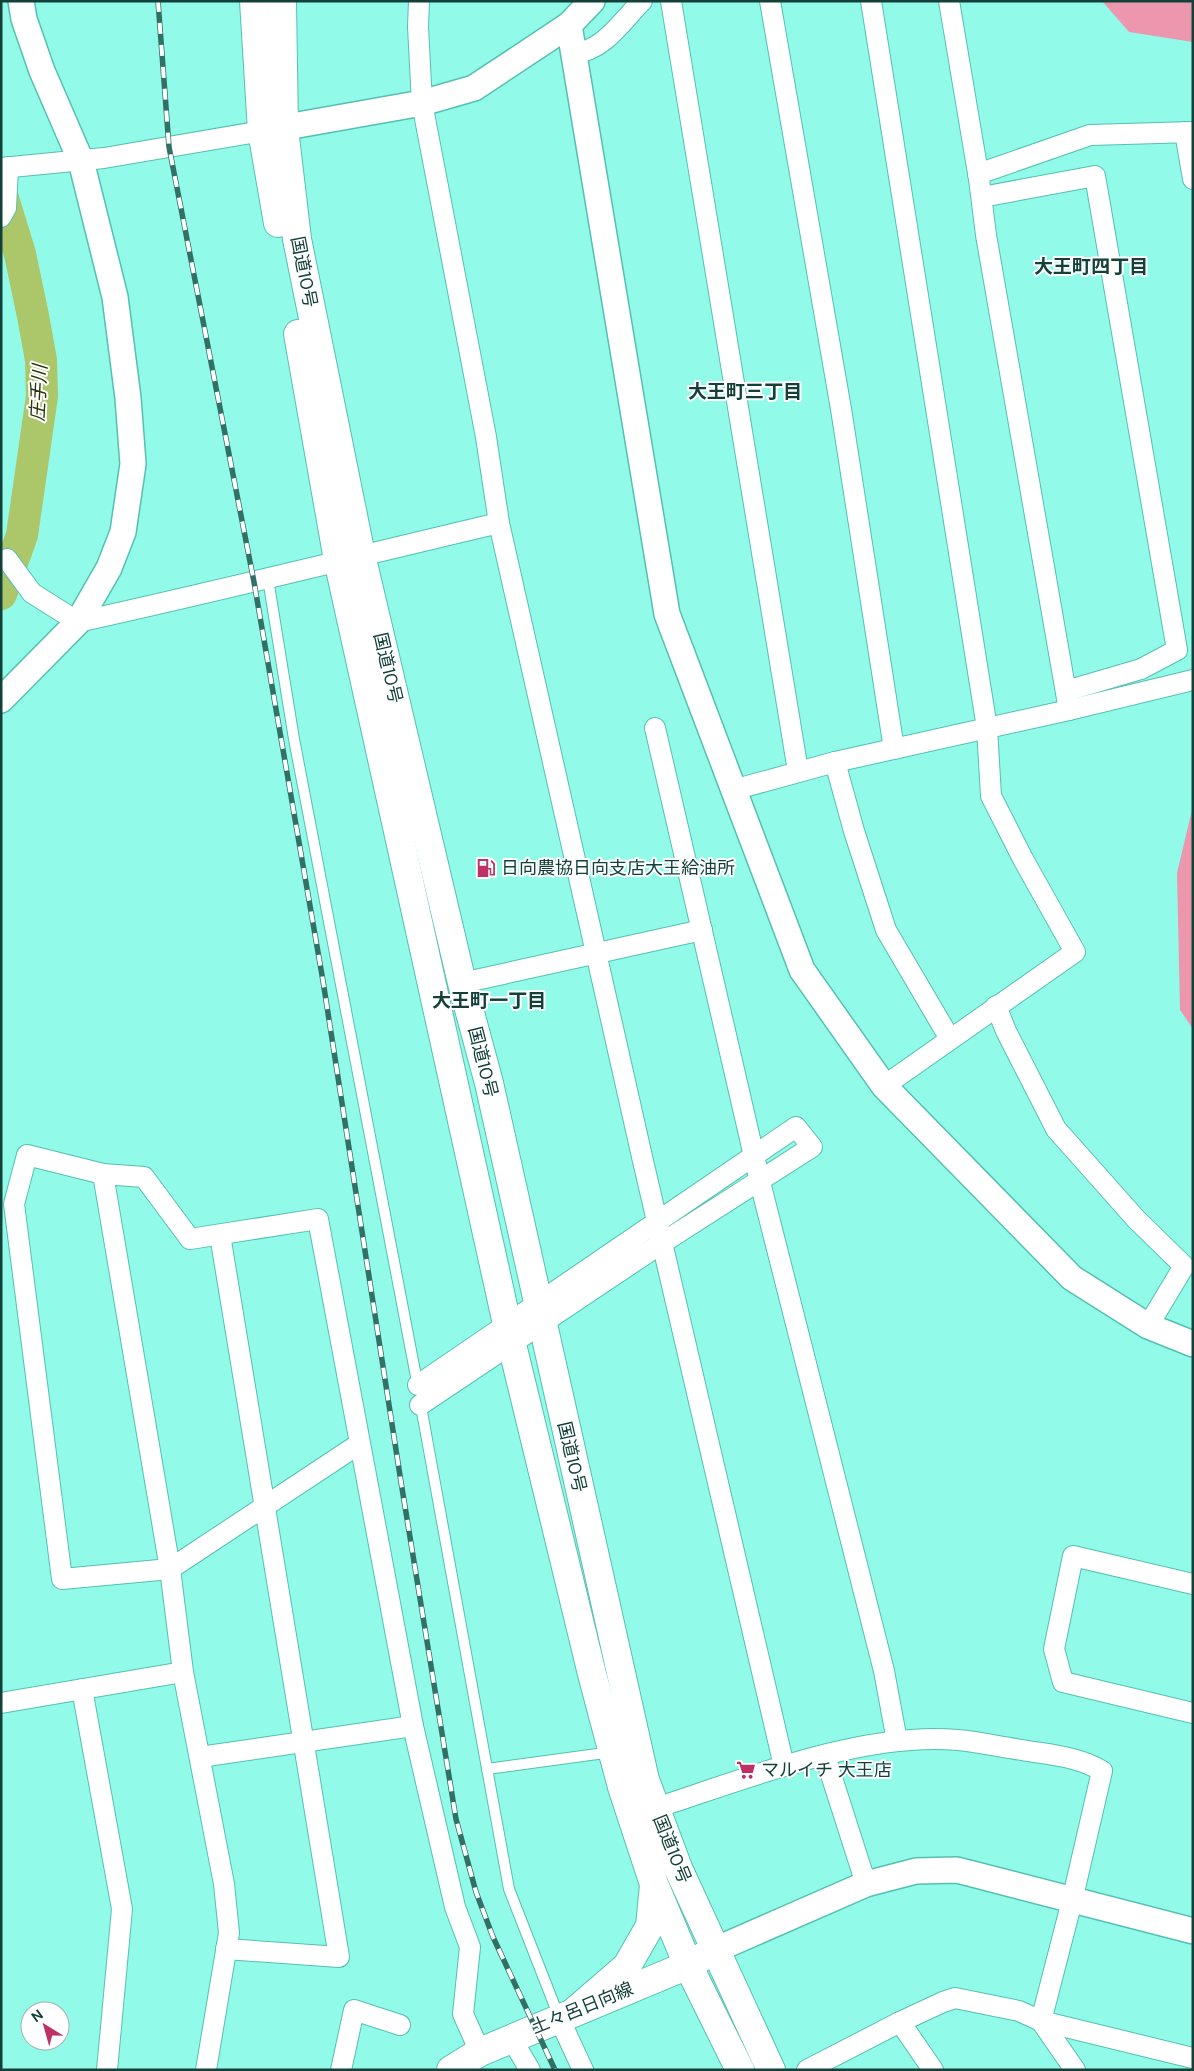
<svg xmlns="http://www.w3.org/2000/svg" width="1194" height="2071" font-family="'DM Sans','Noto Sans JP',sans-serif">
<style>
.green{fill:#ec97ae}
.lines{fill:none;stroke-linecap:round;stroke-linejoin:round}
.river{stroke:#acc66a;stroke-width:32}
.service-casing{stroke:#55c0b0;stroke-width:12}
.minor-casing{stroke:#55c0b0;stroke-width:22}
.tertiary-casing{stroke:#55c0b0;stroke-width:28}
.secondary-casing{stroke:#55c0b0;stroke-width:30}
.trunk-casing{stroke:#55c0b0;stroke-width:30}
.service{stroke:#fff;stroke-width:10}
.minor{stroke:#fff;stroke-width:20}
.tertiary{stroke:#fff;stroke-width:25}
.secondary{stroke:#fff;stroke-width:28}
.trunk{stroke:#fff;stroke-width:28}
.rail-casing{stroke:#326f65;stroke-width:5.5}
.rail{stroke:#fff;stroke-width:4;stroke-dasharray:11;stroke-linecap:butt}
.labels{text-anchor:middle;stroke-width:4;stroke-linejoin:round;paint-order:stroke}
.street-label{font-size:18px;fill:#13413a;stroke:#fff}
.poi-label{font-size:18px;fill:#13413a;stroke:#fff;text-anchor:start}
.neighbourhood-label{font-size:19px;font-weight:bold;fill:#13413a;stroke:#fff}
.water-label{font-size:19px;font-style:italic;fill:#2a340c;stroke:#fff}
</style>
<rect width="100%" height="100%" fill="#91fae9"/>
<g class="green">
<path d="M1102,1H1193V42L1129,32Z"/>
<path d="M1193,806V1029L1180,1010L1177,873Z"/>
</g>
<g class="lines">
<path class="river" d="M1,192L20,254L33,316L41,360L42,396L22,535L1,594"/>
<g class="service-casing">
<g id="service">
<path d="M268,579L294,739L418,1387"/>
<path d="M420,1401L509,1889L559,2017"/>
<path d="M487,1769L612,1752"/>
</g>
</g>
<g class="minor-casing">
<g id="minor">
<path d="M419,1L418,27L422,103L486,437L499,523L643,1161L784,1766"/>
<path d="M671,1L798,771"/>
<path d="M770,1L841,409L894,749"/>
<path d="M871,1L987,728L991,796L1023,859L1075,952L884,1086"/>
<path d="M949,1L979,179L986,235L1069,710"/>
<path d="M574,52C601,54 624,19 642,1"/>
<path d="M1185,132L1193,179"/>
<path d="M1,168L104,158L262,131"/>
<path d="M978,174L1090,135L1193,132"/>
<path d="M982,197L1095,176L1177,650L1141,669L1066,691"/>
<path d="M1,217L6,208L8,167"/>
<path d="M7,559L32,593L78,622C219,591 359,556 499,523"/>
<path d="M655,728L760,1182L884,1671L897,1741"/>
<path d="M835,762L854,831L886,930L950,1039"/>
<path d="M733,790L835,762L1069,710L1193,680"/>
<path d="M462,983L702,930"/>
<path d="M996,1006L1006,1031L1056,1129L1136,1219L1184,1266L1148,1326"/>
<path d="M103,1174L27,1155L14,1204L62,1579L170,1569L359,1444"/>
<path d="M220,1235L339,1957L226,1949"/>
<path d="M418,1385L796,1127L812,1147L662,1243L420,1405"/>
<path d="M1193,1584L1073,1556L1054,1649L1063,1682L1193,1713"/>
<path d="M82,1689L122,1909L107,2070"/>
<path d="M1,1703L183,1672"/>
<path d="M825,1756L866,1884"/>
<path d="M200,1757L413,1726"/>
<path d="M656,1808C745,1779 864,1731 958,1740C979,1742 1001,1747 1022,1750C1049,1755 1078,1756 1102,1771L1072,1901L1041,2021L1075,2070"/>
<path d="M559,2018L583,2070"/>
<path d="M900,2022L933,2070"/>
<path d="M511,2038L530,2070"/>
<path d="M206,2070L229,1933L224,1884L183,1672L170,1569L103,1174L144,1177L190,1239L318,1219L413,1726L455,1907L470,1947L463,2014L480,2052"/>
<path d="M341,2070L354,2010L400,2025"/>
<path d="M807,2070L900,2022L943,2002L955,1998L1019,2011L1041,2021L1193,2058"/>
</g>
</g>
<g class="tertiary-casing">
<g id="tertiary">
<path d="M569,25L667,614L802,970L884,1086L1072,1278L1148,1326L1193,1344"/>
<path d="M264,131L422,103L474,88L569,25L592,1"/>
<path d="M1,700L78,622L109,568L123,532L133,464L128,398L115,297L81,161L42,71L24,19L21,1"/>
<path d="M715,1950L866,1884L916,1871L957,1870L1193,1931"/>
</g>
</g>
<g class="secondary-casing">
<path id="secondary" d="M451,2070L480,2052L688,1965L715,1950"/>
</g>
<g class="trunk-casing">
<g id="trunk">
<path d="M254,1L262,131L278,223"/>
<path d="M282,1L284,129L297,239L361,555L462,983L489,1083L645,1780L678,1868L771,2070"/>
<path d="M298,334L338,560L507,1324L592,1674L622,1787L654,1884L688,1965L740,2070"/>
<path d="M575,2011L627,1966L650,1926L654,1885"/>
</g>
</g>
<use href="#service" class="service"/>
<use href="#minor" class="minor"/>
<use href="#tertiary" class="tertiary"/>
<use href="#secondary" class="secondary"/>
<use href="#trunk" class="trunk"/>
<g class="rail-casing">
<path id="rail" d="M158,1L169,147L254,582L323,981L401,1482L456,1819L476,1892L493,1937L555,2070"/>
</g>
<use href="#rail" class="rail"/>
</g>
<defs>
<g id="fuel-bare" transform="scale(1.5)"><path d="M-5.5-6h7V0h2V4h1.3V-2.5L3-4.5l.8-.8L6-3V5H2.5V1h-1V6h-7ZM-4.2-4.7v3.2H.2V-4.7Z" fill="#bd3167" stroke="#fff" stroke-width="2.5" paint-order="stroke"/></g>
<g id="supermarket-bare" transform="scale(1.5)"><path d="M-6-5.5h2.5l.6 2H6L4.5 2H-2.5L-4.4-4H-6ZM-1.5 3.2a1.3 1.3 0 1 0 .1 0ZM3 3.2a1.3 1.3 0 1 0 .1 0Z" fill="#bd3167" stroke="#fff" stroke-width="2.5" paint-order="stroke"/></g>
</defs>
<g fill-rule="evenodd">
<use href="#fuel-bare" x="486" y="868"/>
<use href="#supermarket-bare" x="746" y="1770"/>
</g>
<g class="labels">
<g class="street-label">
<text transform="translate(304 272) rotate(79)" y="6">国道10号</text>
<text transform="translate(388 668) rotate(77)" y="6">国道10号</text>
<text transform="translate(483 1062) rotate(76)" y="6">国道10号</text>
<text transform="translate(572 1457) rotate(77)" y="6">国道10号</text>
<text transform="translate(672 1849) rotate(68)" y="6">国道10号</text>
<text transform="translate(582 2008) rotate(-22)" y="6">土々呂日向線</text>
</g>
<g class="poi-label">
<text x="501" y="874">日向農協日向支店大王給油所</text>
<text x="761" y="1776">マルイチ 大王店</text>
</g>
<g class="neighbourhood-label">
<text x="1091" y="273">大王町四丁目</text>
<text x="745" y="398">大王町三丁目</text>
<text x="489" y="1007">大王町一丁目</text>
</g>
<g class="water-label">
<text transform="translate(38 393) rotate(-87)" y="7">庄手川</text>
</g>
</g>
<rect width="1194" height="2071" fill="none" stroke="#13413a" stroke-width="5"/>
<g transform="translate(45 2026) rotate(323)"><circle r="24" fill="#ffffff" stroke="#a1b3b0"/>
<path d="M0-4L9 19L0 12L-9 19Z" fill="#bd3167"/>
<text y="-8" font-size="14" font-weight="bold" text-anchor="middle" fill="#13413a">N</text>
</g>
</svg>
